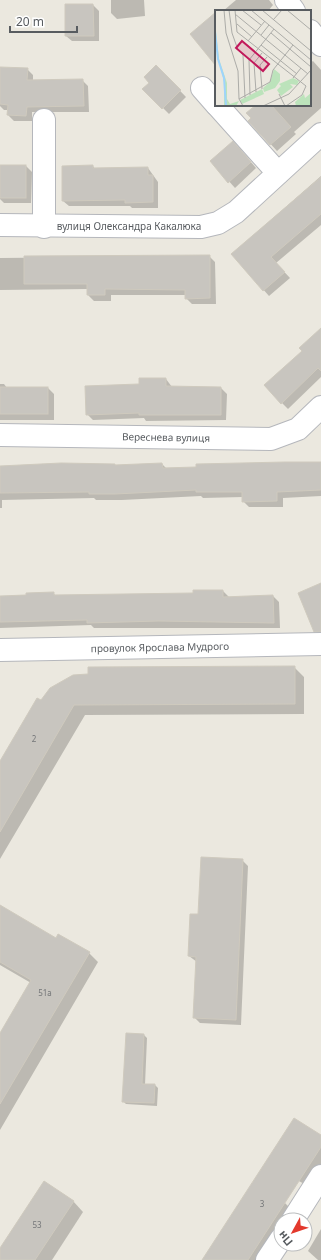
<svg xmlns="http://www.w3.org/2000/svg" width="321" height="1260" font-family="'Noto Sans',sans-serif">
<style>
.shadow{fill:#0003}
.building{fill:#c8c5bf;stroke:#cfcabe}
.lines{fill:none;stroke-linecap:round;stroke-linejoin:round}
.minor-casing{stroke:#b5b7bc;stroke-width:24}
.minor{stroke:#fff;stroke-width:22}
.labels{text-anchor:middle;stroke-width:3;stroke-linejoin:round;paint-order:stroke}
.number-label{font-size:8px;fill:#747678}
.street-label{font-size:10px;fill:#585c60;stroke:#fff}
.inset-river{fill:none;stroke:#9ed4fc;stroke-width:2}
.inset-road{fill:none;stroke:#acaca8;stroke-width:1}
.view{fill:#c2185b;fill-opacity:0.15;stroke:#c2185b;stroke-width:2}
.inset-edge{fill:none;stroke:#585c60;stroke-width:2}
</style>
<rect width="100%" height="100%" fill="#ebe8df"/>
<g class="shadow">
<path d="M111,0H144L145,16L117,19L111,13Z"/>
<path d="M236,0H269L273,5L268,11H223Z"/>
<path d="M93,5L99,11V41H72L66,36Z"/>
<path d="M313,61L321,70V108L294,132L296,134L277,151L250,121L268,105H310V63Z"/>
<path d="M156,66L186,97L169,114L144,89L150,83Z"/>
<path d="M0,68L27,69L33,75V81L82,80L88,86L89,112H32V121H14L8,115V110H4L0,106Z"/>
<path d="M239,148L256,168L235,188L211,161Z"/>
<path d="M0,166H26L32,172L31,203H4L0,199Z"/>
<path d="M93,166L95,169L148,168L158,182V208H132L130,206H69L63,201Z"/>
<path d="M321,176V225L276,263L290,278L269,296L232,254Z"/>
<path d="M209,256L215,262L216,304H192L186,298V295H111V301H94L88,295V289L0,290V258Z"/>
<path d="M321,331V377L288,409L265,386L304,351Z"/>
<path d="M166,379L172,387L221,388L227,394L226,420L146,421L144,418L93,420L87,414L140,385Z"/>
<path d="M0,384H4L7,388H48L54,394V420H0Z"/>
<path d="M321,463V496L283,498V507H249L243,501V497L203,498L201,496L122,500H96L94,498L2,500V508H0V467L116,466L162,464L167,469Z"/>
<path d="M223,591L229,597L273,596L279,602L280,628H94L91,625L0,628V597L53,593L56,596L194,594Z"/>
<path d="M294,667L304,677V714L85,715L0,859V763L41,702Z"/>
<path d="M242,860L248,866L241,1025L200,1023L194,1017L197,962L189,956L199,915Z"/>
<path d="M0,906L56,939L89,953L98,962L0,1130V1035L31,983L0,965Z"/>
<path d="M144,1035L147,1038L145,1085H155L158,1088L157,1106L126,1104L123,1101Z"/>
<path d="M321,1137V1173L312,1188L278,1170Z"/>
<path d="M253,1183L285,1203L295,1213L291,1220H281V1235L265,1260H203Z"/>
<path d="M73,1201L83,1212L52,1260H0V1250Z"/>
<path d="M321,1229V1260H318L308,1251Z"/>
</g>
<g class="building">
<path d="M65,4H93L94,36H65Z"/>
<path d="M216,12V66L190,34Z"/>
<path d="M156,65L181,90L162,109L142,89L149,83L144,77Z"/>
<path d="M0,67L28,68L27,80L83,79L84,106L27,107L26,116L7,115L8,105L0,104Z"/>
<path d="M256,105H271L291,127L270,145L248,121L251,118L246,113Z"/>
<path d="M233,141L251,162L228,183L210,161Z"/>
<rect x="0" y="165" width="26" height="33"/>
<path d="M93,165V168L148,167V175H153V202L125,203V200L62,201V166Z"/>
<path d="M321,177V214L271,257L285,272L263,291L231,254Z"/>
<path d="M210,255V298L185,299V290L105,289V295H87V284H24V256Z"/>
<path d="M321,328V371L318,368L281,404L264,385L302,351L299,348Z"/>
<path d="M139,378H166V386L221,387V415H139V413L86,415L85,386L139,384Z"/>
<rect x="0" y="387" width="48" height="27"/>
<path d="M285,462H321V490L277,492V501L242,502V492H196V490L115,494H89V492L0,493V466L61,463L115,464V465L162,463L163,468L196,467V464Z"/>
<path d="M321,583V632H314L298,593Z"/>
<path d="M193,590H223V597L273,595L274,623L159,621L87,623V620L0,622V596L26,595V593L54,592V595L193,593Z"/>
<path d="M295,666V704L74,705L0,832V761L37,698L41,700L50,688L73,675L88,674V667Z"/>
<path d="M201,857L243,859L236,1020L193,1018L196,957L188,956L190,914H198Z"/>
<path d="M0,905L56,938L58,934L90,952L0,1104V1033L31,980L0,962Z"/>
<path d="M126,1033L144,1034L142,1084H155L154,1103L122,1102Z"/>
<path d="M294,1118L321,1135V1147L248,1260H202Z"/>
<path d="M44,1181L74,1201L35,1260H0V1248Z"/>
</g>
<g class="lines">
<g class="minor-casing">
<g id="minor">
<path d="M286,0L294,11"/>
<path d="M310,31L321,45"/>
<path d="M202,88L216,104"/>
<path d="M217,105L278,173"/>
<path d="M44,120V227"/>
<path d="M0,225L201,227L218,223L236,212L321,134"/>
<path d="M0,435L271,439L298,429L321,407"/>
<path d="M0,650L321,644"/>
<path d="M293,1220L321,1176"/>
<path d="M267,1260L281,1239"/>
</g>
</g>
<use href="#minor" class="minor"/>
</g>
<g class="labels">
<g class="number-label">
<text x="34" y="742">2</text>
<text x="45" y="996">51а</text>
<text x="262" y="1207">3</text>
<text x="37" y="1228">53</text>
</g>
<g class="street-label">
<text x="129" y="230">вулиця Олександра Какалюка</text>
<text transform="translate(166 437) rotate(1)" y="4">Вереснева вулиця</text>
<text transform="translate(160 647) rotate(-1)" y="4">провулок Ярослава Мудрого</text>
</g>
</g>
<g transform="translate(215 10)">
<rect width="96" height="96" fill="#ebe8df"/>
<path d="M0,14L4,49L12,73V89L15,94L24,91L21,96H9V71L3,49ZM59,59L65,64V71L60,78L49,82L48,78L55,72ZM78,68L84,71L82,75L75,74L78,77L66,86L62,80L66,76L64,74ZM47,79L49,84L27,94L25,90ZM89,84L90,88L96,83V96H81L80,92Z" fill="#bce3bb"/>
<path class="inset-river" d="M0,21L3,49L9,68L11,96"/>
<path class="inset-road" d="M9,0L11,23L23,61L24,89L28,96M14,0L17,23L23,40L28,45L30,88M20,0L22,22L91,76L87,85L71,96M27,0L46,15M36,0L96,50M47,0L96,41M72,0L96,20M20,4L93,64M58,10L67,0M22,14L37,27M56,23L96,57M46,25L54,15M33,31L50,11M46,35L82,64M78,68L86,58M47,79L45,55L52,47M41,82L39,53L47,43M64,84L70,96M35,85L34,50L59,19M24,89L55,72L58,60L78,35M48,96L74,84L96,60"/>
<path class="view" d="M27,31L54,54L48,61L21,38Z"/>
<rect width="96" height="96" class="inset-edge"/>
</g>
<g transform="translate(293 1232) rotate(230)"><circle r="19" fill="#ffffff" stroke="#bcbebf"/>
<path d="M0-3L7 15L0 10L-7 15Z" fill="#e3392d"/>
<text y="-6" font-size="11" font-weight="bold" text-anchor="middle" fill="#585c60">Пн</text>
</g>
<path d="M10 26v6h67v-6" fill="none" stroke="#585c60" stroke-width="2"/>
<text x="16" y="26" font-size="12" fill="#585c60" stroke="#ffffff" stroke-width="3" paint-order="stroke">20 m</text>
</svg>
